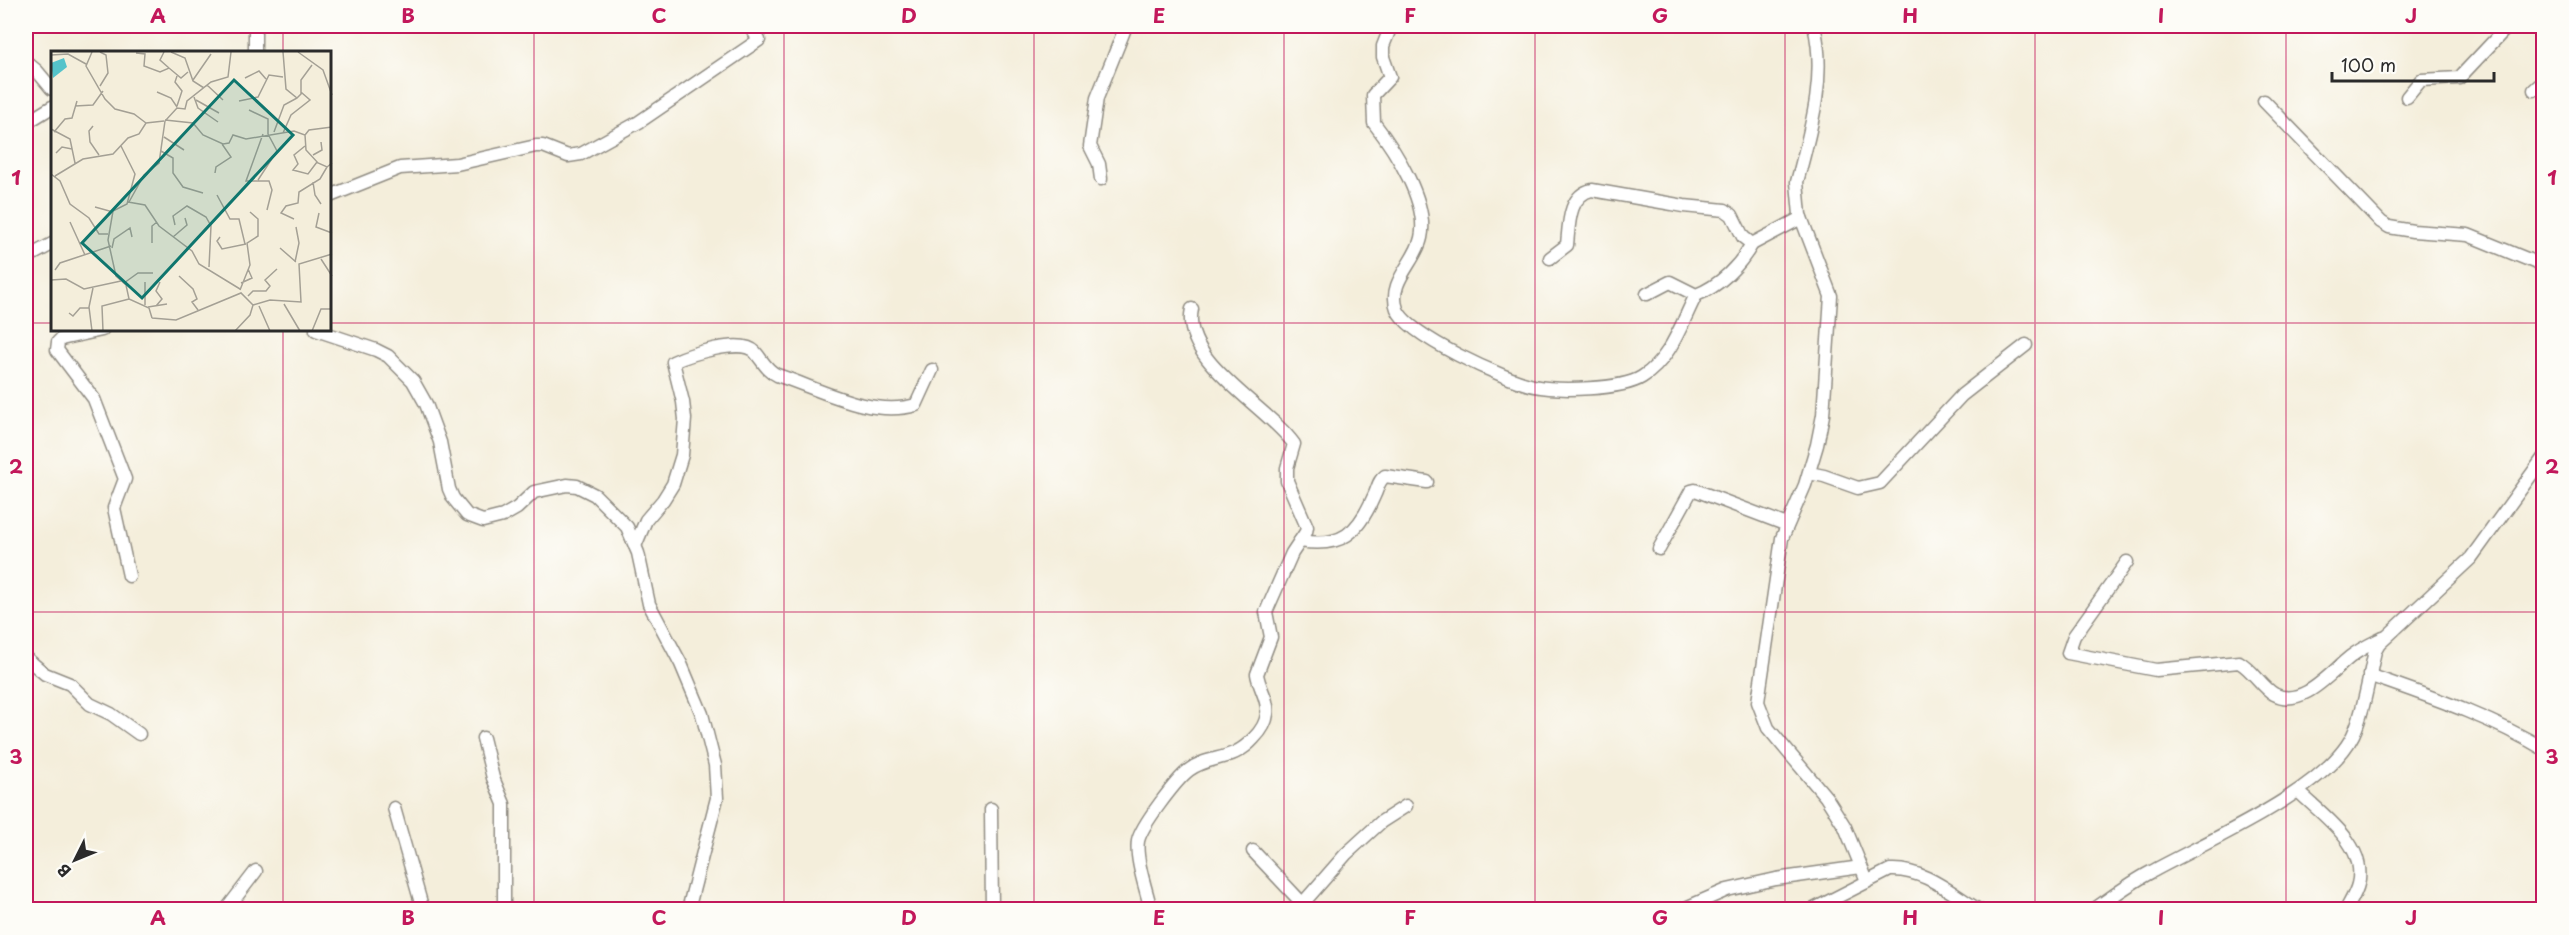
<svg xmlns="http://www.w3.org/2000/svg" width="2569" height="935" font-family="'Playpen Sans',sans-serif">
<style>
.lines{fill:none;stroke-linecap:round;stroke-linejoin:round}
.minor-casing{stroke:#908c83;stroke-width:15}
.minor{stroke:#fff;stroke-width:12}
.grid{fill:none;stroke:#c2185b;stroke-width:1.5;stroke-opacity:0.55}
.inset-road{fill:none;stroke:#a4a095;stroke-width:1.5}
.view{fill:#0f766e;fill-opacity:0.15;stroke:#0f766e;stroke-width:3}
.inset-edge{fill:none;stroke:#2b2b2b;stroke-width:3}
.neatline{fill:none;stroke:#c2185b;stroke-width:2}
.grid-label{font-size:20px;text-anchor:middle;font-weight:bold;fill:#c2185b}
</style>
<rect width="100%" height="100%" fill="#fdfcf7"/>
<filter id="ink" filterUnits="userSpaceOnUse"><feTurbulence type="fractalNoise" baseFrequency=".0167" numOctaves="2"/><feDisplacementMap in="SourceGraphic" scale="12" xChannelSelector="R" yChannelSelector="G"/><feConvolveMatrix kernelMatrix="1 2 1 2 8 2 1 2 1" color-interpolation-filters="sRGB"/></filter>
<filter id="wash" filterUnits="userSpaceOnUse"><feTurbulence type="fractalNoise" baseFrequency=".008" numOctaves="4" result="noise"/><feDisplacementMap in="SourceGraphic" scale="24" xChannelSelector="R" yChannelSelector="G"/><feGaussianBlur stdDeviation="1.35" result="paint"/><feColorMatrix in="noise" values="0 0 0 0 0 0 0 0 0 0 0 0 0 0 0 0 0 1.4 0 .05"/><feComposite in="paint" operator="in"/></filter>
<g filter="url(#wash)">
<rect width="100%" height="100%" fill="#f4eedb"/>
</g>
<g filter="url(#ink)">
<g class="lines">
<g class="minor-casing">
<g id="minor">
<path d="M1391,26L1383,46V57L1390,77L1373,95L1374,123C1395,150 1429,203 1421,238C1416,262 1387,282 1397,309C1407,336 1506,380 1534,386C1558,391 1621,390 1642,377C1671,359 1681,324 1696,295"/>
<path d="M1814,26C1827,77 1810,132 1797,182L1800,215L1831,296L1823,415L1817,445L1805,485L1782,538L1758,702L1768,728L1826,797L1845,827L1867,881"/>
<path d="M255,52V26"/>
<path d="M26,62L37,71L52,89"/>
<path d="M2534,90L2544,81"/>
<path d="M2407,97L2421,80L2459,78L2508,26"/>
<path d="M2264,101L2381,222L2389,227L2413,231L2468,235L2544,266"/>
<path d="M26,123L52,107"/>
<path d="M1101,179L1099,164L1090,146L1097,98L1126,26"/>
<path d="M330,196L400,168L457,164L536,146H543L568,156L581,154L639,122L759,40L750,26"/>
<path d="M26,258L52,244"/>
<path d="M1550,258L1567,245C1569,226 1568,195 1592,190L1684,206L1725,210L1732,215L1743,237L1752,244L1801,218"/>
<path d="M1647,294L1670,282L1696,295C1720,286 1740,265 1752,244"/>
<path d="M102,330L61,339L58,342L57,350L94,399L125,479L114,508L129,576"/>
<path d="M316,330L376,350L388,356L413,381L426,404L440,442L449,489L453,498L467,515L483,521L503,516L517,508L534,492L567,485L577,486L595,495L627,527L638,553L649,604L681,664L702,714L715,765L717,798L688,910"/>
<path d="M1809,473L1824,476L1858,488L1880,483L1962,395L2026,345"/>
<path d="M1300,541C1342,548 1358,533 1374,496C1378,488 1378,481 1385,476L1427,482"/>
<path d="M635,546L646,520L663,500L673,484L682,455L685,419L683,402L673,362C688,355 742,337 755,352C763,361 766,370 777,375C820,389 870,418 916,405L932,370"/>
<path d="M1659,549L1691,491L1695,490L1787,525"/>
<path d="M2127,562L2074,636L2068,653L2156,670L2239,662C2253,670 2261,686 2274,694C2302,709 2331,672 2350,657C2360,649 2371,644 2383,638"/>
<path d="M26,658L45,674L70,684L90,704L111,714L139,734"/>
<path d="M2369,675C2428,696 2489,716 2544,749"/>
<path d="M483,738L493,778L504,804V910"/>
<path d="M2298,791C2322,815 2368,845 2358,884C2356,893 2350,902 2346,910"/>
<path d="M394,808L423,910"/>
<path d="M991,809L992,910"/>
<path d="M1253,851L1302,903"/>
<path d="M226,910L256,871"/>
<path d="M1151,910C1147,892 1135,859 1138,841C1141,826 1176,780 1189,770C1210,754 1232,763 1254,738C1260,732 1266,723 1267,714C1269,700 1259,688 1257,674L1271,637L1266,612L1292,553L1306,532L1307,527L1287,481V468L1294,444C1267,406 1180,361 1192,309"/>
<path d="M1297,910L1346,854L1381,822L1406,806"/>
<path d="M1681,910L1727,890L1776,879L1861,867"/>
<path d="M1812,910L1890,870C1923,868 1951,893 1979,910"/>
<path d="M2093,910C2112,897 2130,883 2151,872C2205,842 2326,791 2353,735C2364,712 2369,676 2375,651L2379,644L2471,558L2544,457"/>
</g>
</g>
<use href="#minor" class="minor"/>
</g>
</g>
<path class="grid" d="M283,26V52M534,26V910M784,26V910M1034,26V910M1284,26V910M1535,26V910M1785,26V910M2035,26V910M2286,26V910M26,323H52M330,323H2544M283,330V910M26,612H2544"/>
<g transform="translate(51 51)">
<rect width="280" height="280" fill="#f4eedb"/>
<path d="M13,7L16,16L2,27L0,12Z" fill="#55c3ca"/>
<path class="inset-road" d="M41,1L35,15L54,48L64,58L83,63L95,72M113,1L109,9L118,17M120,1L134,7L142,30L153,37M232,1L235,38L246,47L251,42L259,49L240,64L232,82M247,1L272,19L281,44M85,2L94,3L93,15L109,21L118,17L130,27L137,21M0,4L17,3L35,13M194,27L208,20L215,28M142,29L160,3M156,34L172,49M49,35L57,22L55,4L49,1M106,41L120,47L126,56M250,43V29L261,14M143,46L147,57L167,71M145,49L168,62M188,50L207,46L218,24L232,26M24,55L42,54L52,40M126,55L131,40L124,31L126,25M198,59L217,68V83M114,69L142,72L152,84L172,93L178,92L182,84L195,88L243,80L254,84L255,99L267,112L276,116L281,112M42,75L38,80L39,91L48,104M0,78L19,88L24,112M3,81L14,68L21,67L26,50M223,81L233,54L246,47M212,83L195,130H218L221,139L216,159M254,84L258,79L281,76M113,86L133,99M70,95L84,123L76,153L62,160L57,189L65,225L75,234L78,248L98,257L101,267M254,95L243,104L247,113L242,119L257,123L266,111M110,100L122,107V122L132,136L152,142M5,102L11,96L21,98M262,104L271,99L270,91M164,122L165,116L180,106L171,93M0,123L9,130L19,153L38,167L48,183H57M4,125L32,108L62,103L77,87L88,83L95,72L113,70M207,129L226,100L217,83M262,131L264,144L270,153M166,144L179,168H188L194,193M77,151L94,154L108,175L141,200L148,213L189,238M78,151L93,124L108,112L114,70L126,57L134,58L136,50L160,31L177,26L180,1M44,156L62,161M268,162L265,176L281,182M243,168L230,162L235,155L247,152L248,141L269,128L276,116M19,171L34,204M124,174L122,165L136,155L155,166L160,175L158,216M122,186L136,174L134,167M169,186L166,190L171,198L195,193M101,192V175L106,171M61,197L63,188L79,177L81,186M229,197L245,211M270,208L281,225M244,211L248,192L245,176M4,219L9,212L60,195M128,225L142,238L146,248L141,251L147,259M0,229L15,228L33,238L70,230M73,232L87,222H102M190,232L201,227L197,218M189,239L199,214L196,192L207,185V168L199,161M197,245L202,240H215L219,235L214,229L226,218M233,253L249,280M94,254V231M105,255L111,248L105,240L109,231M208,255L219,280M97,256L116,253M18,262L22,265L29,257H38M101,267L125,269L190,242L202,254M41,280L38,256L42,237M52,280L51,255L78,248M184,280L199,264L202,254L219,249L250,251L248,213L281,203M261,280L270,258H281"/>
<path class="view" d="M183,29L242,84L91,247L31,192Z"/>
<rect width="280" height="280" class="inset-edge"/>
</g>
<rect width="2569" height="935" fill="none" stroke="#fdfcf7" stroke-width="66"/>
<g transform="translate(75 860) rotate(227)" stroke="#fdfcf7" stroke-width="4.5" paint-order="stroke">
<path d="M0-4.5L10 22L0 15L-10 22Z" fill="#2b2b2b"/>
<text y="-9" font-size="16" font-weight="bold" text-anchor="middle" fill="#2b2b2b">B</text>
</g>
<path d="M2332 72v9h162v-9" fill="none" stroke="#2b2b2b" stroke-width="3"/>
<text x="2341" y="72" font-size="18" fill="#2b2b2b" stroke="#fdfcf7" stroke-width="4.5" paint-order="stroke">100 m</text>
<rect x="33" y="33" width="2503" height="869" class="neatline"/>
<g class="grid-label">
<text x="158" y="23">A</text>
<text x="408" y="23">B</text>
<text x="659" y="23">C</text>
<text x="909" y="23">D</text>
<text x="1159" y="23">E</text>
<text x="1410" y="23">F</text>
<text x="1660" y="23">G</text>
<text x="1910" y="23">H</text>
<text x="2161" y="23">I</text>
<text x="2411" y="23">J</text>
<text x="16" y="185">1</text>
<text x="2552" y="185">1</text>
<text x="16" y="474">2</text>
<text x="2552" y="474">2</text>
<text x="16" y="764">3</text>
<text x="2552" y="764">3</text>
<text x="158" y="925">A</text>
<text x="408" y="925">B</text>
<text x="659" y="925">C</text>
<text x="909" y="925">D</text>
<text x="1159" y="925">E</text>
<text x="1410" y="925">F</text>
<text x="1660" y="925">G</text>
<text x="1910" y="925">H</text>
<text x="2161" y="925">I</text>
<text x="2411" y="925">J</text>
</g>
</svg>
